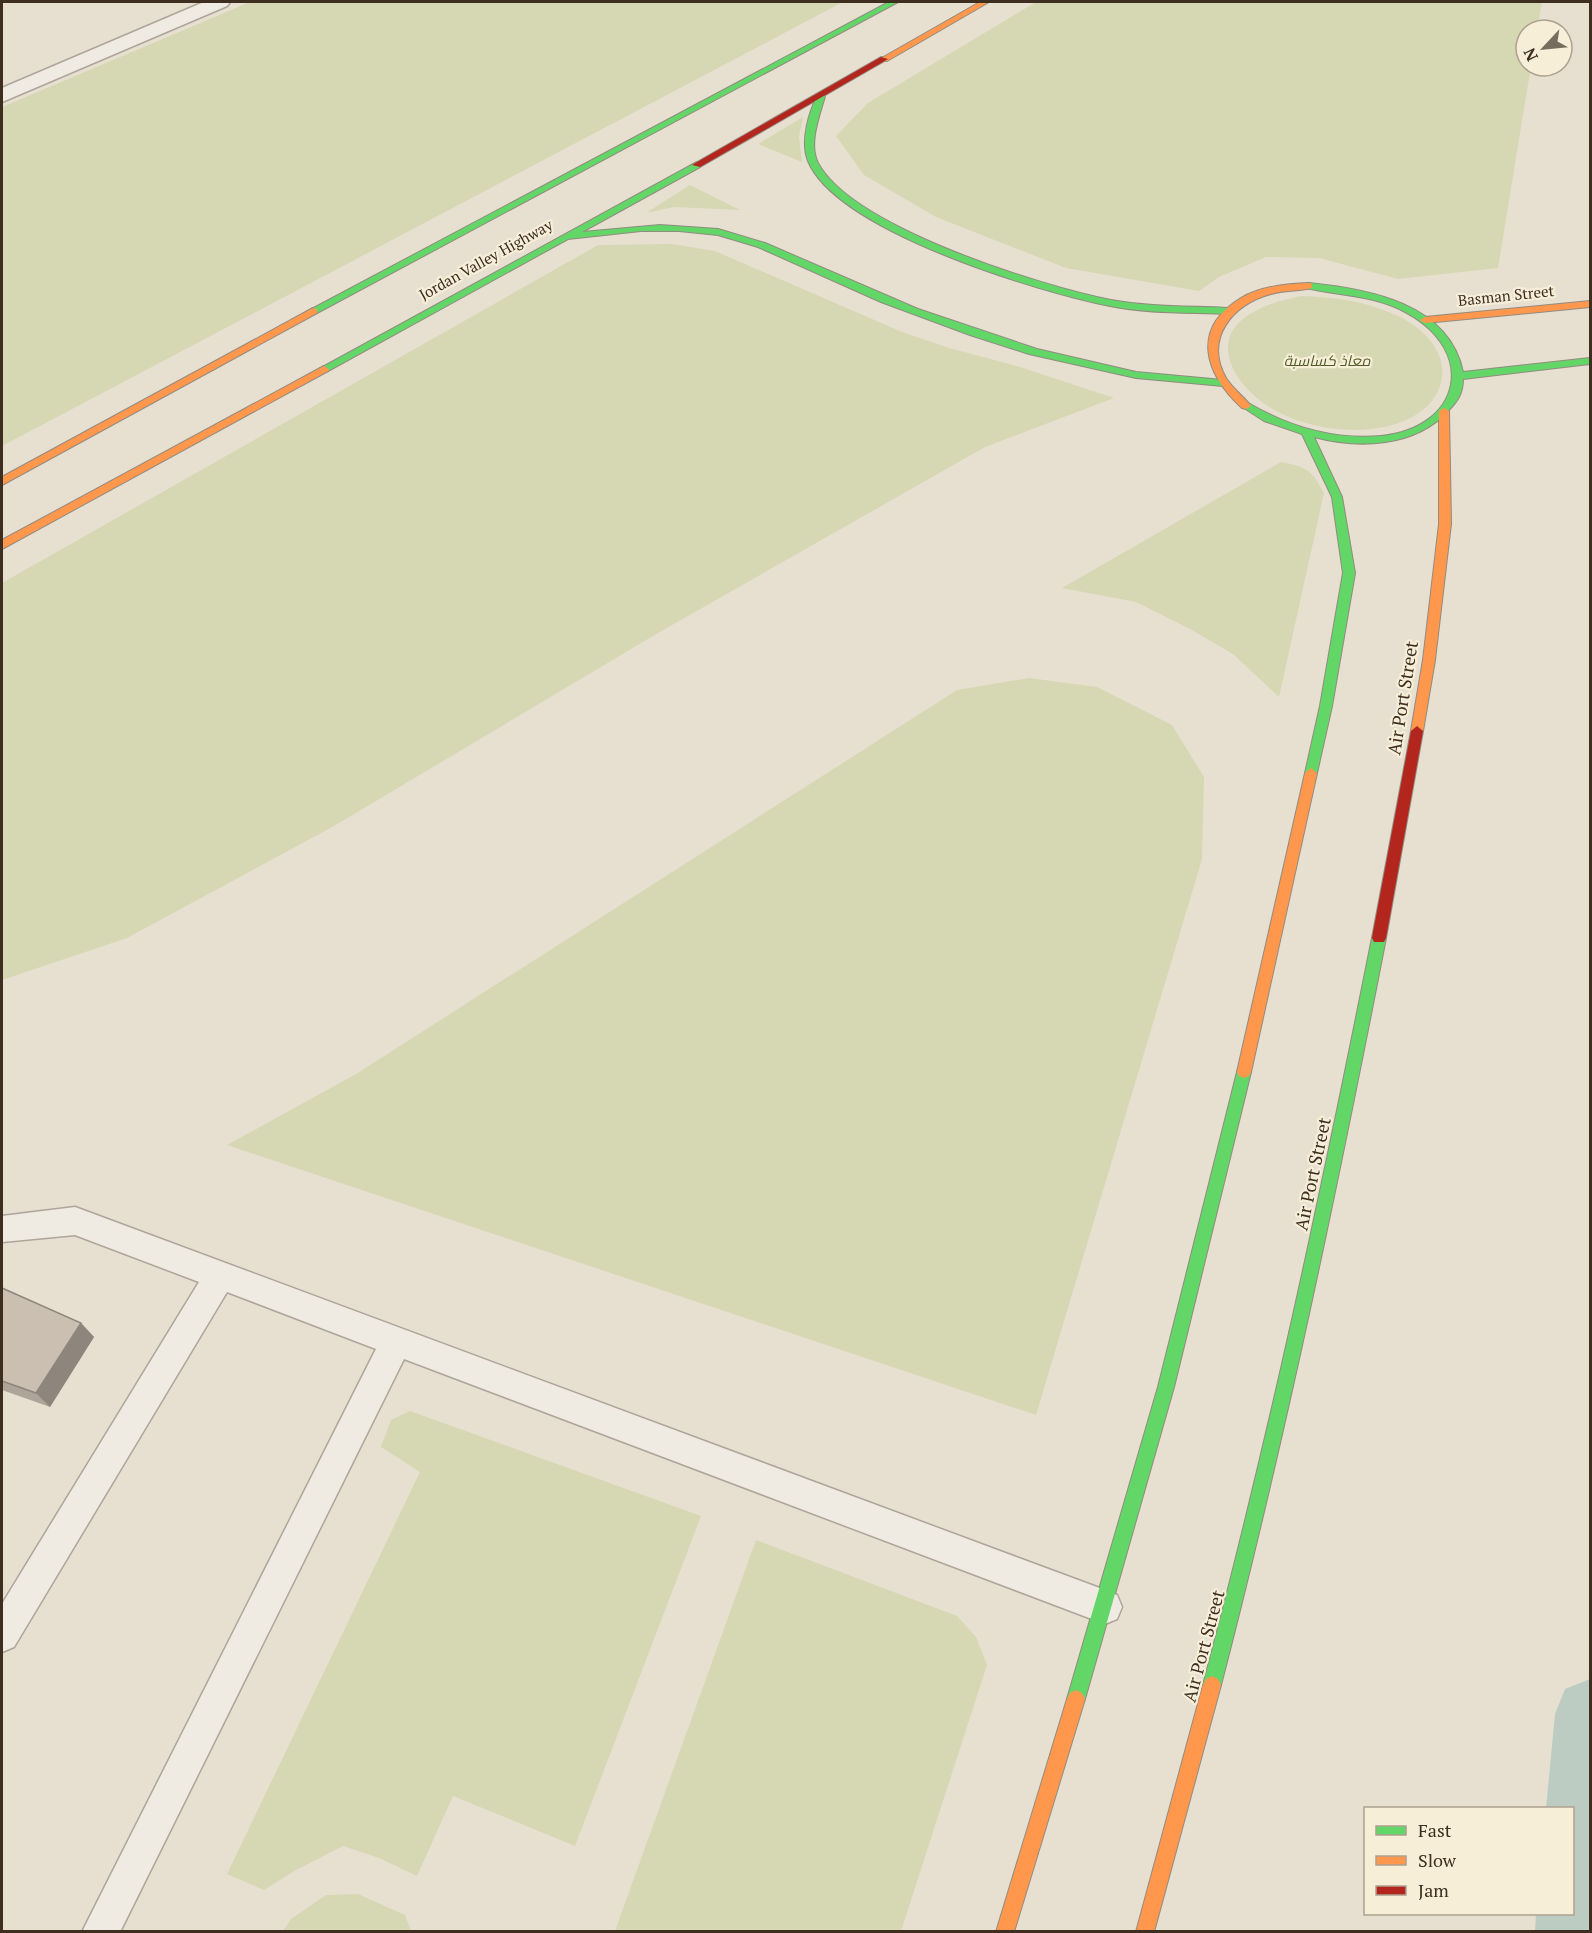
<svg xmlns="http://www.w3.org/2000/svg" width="1592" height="1933" font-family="'PT Serif',Cairo,serif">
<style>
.green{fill:#d6d7b3}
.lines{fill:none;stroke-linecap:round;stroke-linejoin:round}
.canal{fill:#bcccc2;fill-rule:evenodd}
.lane-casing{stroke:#ada599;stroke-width:3}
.street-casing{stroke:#ada599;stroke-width:3}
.fast-casing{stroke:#928b80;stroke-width:2}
.slow-casing{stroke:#928b80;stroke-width:2}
.jam-casing{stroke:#928b80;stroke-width:2}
.lane{fill:#efebe3;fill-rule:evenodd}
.street{fill:#efebe3;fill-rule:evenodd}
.fast{fill:#63d668;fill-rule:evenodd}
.slow{fill:#ff974d;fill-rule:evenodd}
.jam{fill:#b3261e;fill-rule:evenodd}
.wall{fill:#afa499}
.shaded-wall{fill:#8e867d}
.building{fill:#cbbfb2;stroke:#8e867d;stroke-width:1.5}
.labels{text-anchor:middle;stroke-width:4.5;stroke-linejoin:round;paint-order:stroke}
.far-street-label{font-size:15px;fill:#3d2e20;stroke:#f7eed8}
.far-park-label{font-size:15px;font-style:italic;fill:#4d5a26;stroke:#f7eed8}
.street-label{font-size:18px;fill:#3d2e20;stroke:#f7eed8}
</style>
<rect width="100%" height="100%" fill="#e7e0d1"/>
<g class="green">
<path d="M250,2H843L2,446V107Z"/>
<path d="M1036,2H1542L1537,30H1526V66H1531L1498,268L1398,279L1319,258L1266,257L1219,277L1199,291L1066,268L936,217L864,175L836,136L868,103Z"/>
<path d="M803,117L799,137L802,162L758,144Z"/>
<path d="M690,185L740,210L674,207L646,213Z"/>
<path d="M672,244L715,251L902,332L949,348L1017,366L1114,398L985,447L658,633L334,826L127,938L2,980V583L598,245Z"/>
<path d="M1301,296C1335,297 1366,301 1398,316C1463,347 1455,412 1384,427C1350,434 1308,428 1278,412C1242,394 1202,344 1250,314C1266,304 1283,300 1301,296Z"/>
<path d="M1281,462C1307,467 1312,470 1324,493L1279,697L1233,654L1190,629L1136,602L1062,588Z"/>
<path d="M1029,678L1097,687L1172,725L1204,777L1202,859L1036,1415L227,1145L356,1074L957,690Z"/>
<path d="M410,1411L701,1516L575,1846L453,1796L417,1876L379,1858L343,1846L296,1870L264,1890L227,1874L420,1472L381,1447L391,1420Z"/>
<path d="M756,1540L957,1616L976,1637L987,1665L901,1931H615Z"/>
<path d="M326,1895L358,1894L405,1915L411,1931H283L291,1919Z"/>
</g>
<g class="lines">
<path class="canal" d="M1590,1679V1932H1535L1536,1914H1572V1808H1546L1555,1714L1565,1689Z"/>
<g class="lane-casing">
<path id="lane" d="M75,1207L1105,1590L1117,1595L1122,1607L1117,1619L1105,1624L404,1359L120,1932H82L376,1349L227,1292L14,1647L2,1652V1604L199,1282L75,1235L2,1242V1216Z"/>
</g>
<g class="street-casing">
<path id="street" d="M204,2H230L227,6L2,102V88Z"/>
</g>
<g class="fast-casing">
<g id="fast">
<path d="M889,2H898L317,313H309L308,311Z"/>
<path d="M818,94L825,96C820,115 808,143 818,163C852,227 1040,286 1111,300C1149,307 1190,306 1229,308L1234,311L1229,314C1190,312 1149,314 1110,306C1039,292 837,231 808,161C800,141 809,112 818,94Z"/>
<path d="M697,162L700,163V167L582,232L660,225L718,229L765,243L918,309L1037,349L1136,372L1223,380L1228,383L1223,386L1136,378L1029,354L970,335L881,302L758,247L718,235L679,231H641L568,239L328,371L324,372L319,369Z"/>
<path d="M1309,283C1368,289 1449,303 1463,372L1590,358V364L1463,379C1463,393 1458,401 1448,411C1415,447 1359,449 1314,437L1342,497L1355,573L1332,706L1317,773L1311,778L1305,773L1320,706L1343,573L1332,497L1302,434L1264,421L1241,406L1246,403L1250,404C1290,427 1334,440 1381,436C1461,428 1478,352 1407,313C1375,295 1341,296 1306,288V284Z"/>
<path d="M1379,933L1384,934L1386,938C1337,1189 1285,1438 1221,1685L1218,1691L1212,1694L1206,1691L1203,1685C1269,1438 1322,1189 1372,938L1374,934Z"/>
<path d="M1244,1066L1249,1068L1251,1072L1174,1387L1085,1699L1082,1705L1076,1708L1070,1705L1067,1699L1158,1387L1237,1072L1239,1068Z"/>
</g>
</g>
<g class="slow-casing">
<g id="slow">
<path d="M980,2H989L887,61L880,59Z"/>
<path d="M1309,283L1312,284V288C1299,291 1284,290 1271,294C1232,304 1204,339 1226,378C1233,389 1243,396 1251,406L1246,409L1242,408C1205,374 1190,329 1241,298C1261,286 1287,284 1309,283Z"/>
<path d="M1590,301V307L1425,323L1420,320L1425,317Z"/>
<path d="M313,308L317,309V313L2,485V477Z"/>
<path d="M324,366L329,369L328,371L2,549V540Z"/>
<path d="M1444,408L1449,411L1451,524L1435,660L1423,731L1417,736L1411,731L1423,660L1439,524V411Z"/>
<path d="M1311,768L1317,773L1251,1072L1249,1076L1244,1078L1239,1076L1237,1072L1305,773Z"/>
<path d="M1212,1676L1218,1679L1221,1685L1154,1932H1136L1203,1685L1206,1679Z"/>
<path d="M1076,1690L1082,1693L1085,1699L1014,1932H996L1067,1699L1070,1693Z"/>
</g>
</g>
<g class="jam-casing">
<g id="jam">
<path d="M881,57L888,59L700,167L692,165Z"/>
<path d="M1417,726L1423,731L1386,938L1384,942H1374L1372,938L1411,731Z"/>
</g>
</g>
<use href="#lane" class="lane"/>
<use href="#street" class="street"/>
<use href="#fast" class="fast"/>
<use href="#slow" class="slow"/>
<use href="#jam" class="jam"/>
</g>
<path class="wall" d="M2,1288L81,1323L94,1337L50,1407L2,1390Z"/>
<path class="shaded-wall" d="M81,1323L94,1337L50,1407L36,1393Z"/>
<path class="building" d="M2,1288L81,1323L36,1393L2,1381Z"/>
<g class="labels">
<g class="far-street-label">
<text transform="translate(486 260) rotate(-29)" y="5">Jordan Valley Highway</text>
<text transform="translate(1506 296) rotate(-6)" y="5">Basman Street</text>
</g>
<g class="far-park-label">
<text x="1327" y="366">معاذ كساسبة</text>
</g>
<g class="street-label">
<text transform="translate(1403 698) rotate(-81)" y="6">Air Port Street</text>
<text transform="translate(1313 1174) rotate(-78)" y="6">Air Port Street</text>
<text transform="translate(1204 1646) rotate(-75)" y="6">Air Port Street</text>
</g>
</g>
<rect width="1592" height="1933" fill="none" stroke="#3d2e20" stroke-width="6"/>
<rect x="1364" y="1807" width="210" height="108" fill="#f7eed8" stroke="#ada18e" stroke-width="1.5"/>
<rect x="1376" y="1826" width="30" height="9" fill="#63d668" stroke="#ada18e" stroke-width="1.5"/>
<text x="1418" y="1837" font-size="18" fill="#3d2e20">Fast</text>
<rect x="1376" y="1856" width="30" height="9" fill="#ff974d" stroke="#ada18e" stroke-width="1.5"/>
<text x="1418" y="1867" font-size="18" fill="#3d2e20">Slow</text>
<rect x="1376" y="1886" width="30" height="9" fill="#b3261e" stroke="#ada18e" stroke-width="1.5"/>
<text x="1418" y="1897" font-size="18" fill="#3d2e20">Jam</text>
<g transform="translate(1544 48) rotate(244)"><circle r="28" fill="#f7eed8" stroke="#ada18e" stroke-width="1.5"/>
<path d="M0-4.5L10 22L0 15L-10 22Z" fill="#786c5e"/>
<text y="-9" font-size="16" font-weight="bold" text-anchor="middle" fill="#3d2e20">N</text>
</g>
</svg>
